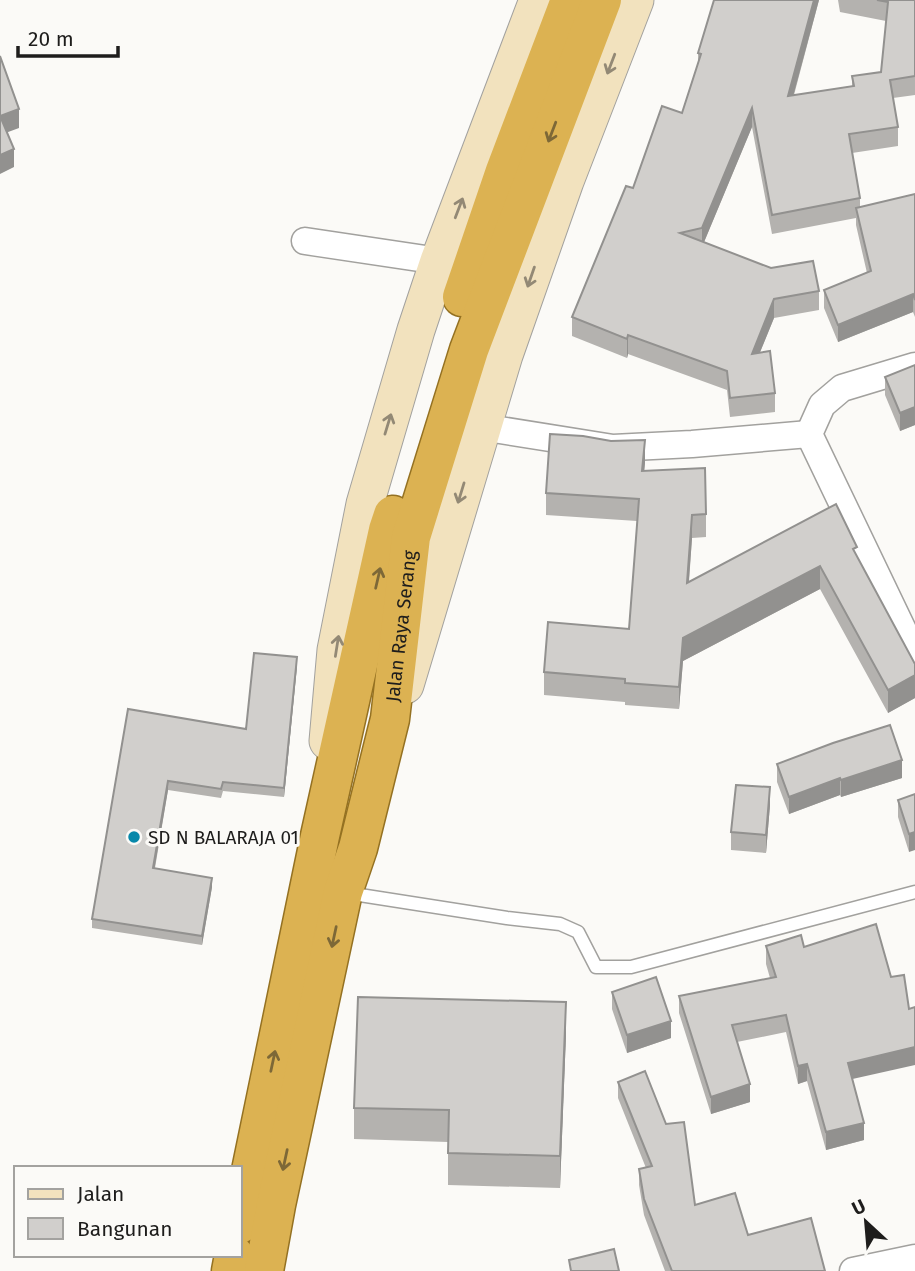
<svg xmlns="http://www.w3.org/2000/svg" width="915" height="1271" font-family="'Fira Sans',sans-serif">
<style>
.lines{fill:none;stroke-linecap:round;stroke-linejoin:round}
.service-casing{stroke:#a2a19e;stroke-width:15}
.minor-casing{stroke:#a2a19e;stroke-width:29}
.secondary-casing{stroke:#a2a19e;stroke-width:39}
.trunk-casing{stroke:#947122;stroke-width:41}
.service{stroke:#fff;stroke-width:12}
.minor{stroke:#fff;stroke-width:26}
.secondary{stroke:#f2e2be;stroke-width:37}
.trunk{stroke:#dcb252;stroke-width:38}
.wall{fill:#b4b2af}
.shaded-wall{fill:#92918f}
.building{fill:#d1cfcc;stroke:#92918f;stroke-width:2}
.oneway{stroke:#938975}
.oneway2{stroke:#7d6837}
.poi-dot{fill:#0788aa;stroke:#fbfaf7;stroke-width:2.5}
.labels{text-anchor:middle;stroke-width:6;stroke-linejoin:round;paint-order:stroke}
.street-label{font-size:19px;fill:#1e1d1c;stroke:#fbfaf7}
.poi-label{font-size:19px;fill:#1e1d1c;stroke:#fbfaf7;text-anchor:start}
</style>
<rect width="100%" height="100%" fill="#fbfaf7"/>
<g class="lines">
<g class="service-casing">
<path id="service" d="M347,893L507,918L560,924L578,932L596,967H631L915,892"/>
</g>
<g class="minor-casing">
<g id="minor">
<path d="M305,241L439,261"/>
<path d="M915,366L842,388L822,405L809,434L915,655"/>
<path d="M481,427L613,448L692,444L809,434"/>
<path d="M853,1271L915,1258"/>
</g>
</g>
<g class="secondary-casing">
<g id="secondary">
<path d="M405,685L504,355L565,181L635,0"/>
<path d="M328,741L336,650L365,504L416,330L439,261L538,0"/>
</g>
</g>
<g class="trunk-casing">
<g id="trunk">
<path d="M462,297L505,171L570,0"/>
<path d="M240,1224L320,836L388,530L393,515"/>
<path d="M231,1271L234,1255"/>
<path id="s1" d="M264,1271L276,1205L343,892L358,848L390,719L411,537L469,350L602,0"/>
</g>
</g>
<use href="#service" class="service"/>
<use href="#minor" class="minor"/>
<use href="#secondary" class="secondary"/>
<use href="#trunk" class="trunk"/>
</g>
<g class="wall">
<path d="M819,0L794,95L852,86V76L881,72L886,21L840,12L838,0H915V95L893,98L898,127V146L852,153L860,198V207L915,194V317L913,312L838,342L824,308V290L867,273L856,225V218L772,234L752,127L704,242L819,291V310L774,318L760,352L775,393V412L730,417L727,390L628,354L627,358L572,336V317L633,188L682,113L698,65V53Z"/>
<path d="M915,365V425L900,431L885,395V377Z"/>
<path d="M611,441L645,463L644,471L706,514V537L692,538L689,582L857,556L915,664V698L888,713L820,589L683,661L679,709L625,705V702L544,695V672L629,629L637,521L546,515V493Z"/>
<path d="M297,666L284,797L223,791L221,798L168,790L155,868L212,887L202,945L92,928V919L128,709L246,729Z"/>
<path d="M777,764L902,778L841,797L840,795L789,814L777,782Z"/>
<path d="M915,794L909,852L898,817V800Z"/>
<path d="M770,805L766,853L731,850V832Z"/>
<path d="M766,946L852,1079L864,1140L826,1150L807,1081L798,1084L786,1032L737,1042L750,1102L711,1114L679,1013V996L770,978L766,964Z"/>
<path d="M612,992L671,1038L627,1053L612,1009Z"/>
<path d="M566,1034L560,1188L448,1185V1142L354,1139V1108Z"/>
<path d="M618,1082L695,1205L748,1235L825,1271H665L644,1215L639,1185V1169L646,1168L618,1098Z"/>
</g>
<g class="shaded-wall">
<path d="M814,0H819L788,115V96Z"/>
<path d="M752,108V127L702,247V228Z"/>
<path d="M19,109V128L0,135V116Z"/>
<path d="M14,149V167L0,174V155Z"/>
<path d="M913,294V312L838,342V325Z"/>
<path d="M774,299V318L752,372V354Z"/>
<path d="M628,335V354L627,358V339Z"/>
<path d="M915,407V425L900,431V413Z"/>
<path d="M645,440V463L642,494V471Z"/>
<path d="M692,515V538L687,605V583Z"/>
<path d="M820,566V589L683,661L679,709V687L683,638Z"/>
<path d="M297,657V666L284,797V788Z"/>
<path d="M915,675V698L888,713V690Z"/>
<path d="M902,760V778L841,797V780Z"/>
<path d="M840,778V795L789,814V797Z"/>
<path d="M168,781V790L153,877V868Z"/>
<path d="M770,787V805L766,853V835Z"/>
<path d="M915,832V850L909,852V834Z"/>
<path d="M212,878V887L202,945V936Z"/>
<path d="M566,1002V1034L560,1188V1156Z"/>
<path d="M671,1021V1038L627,1053V1035Z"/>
<path d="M915,1047V1065L848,1080V1063Z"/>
<path d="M807,1064V1081L798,1084V1066Z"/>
<path d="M750,1084V1102L711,1114V1097Z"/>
<path d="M864,1123V1140L826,1150V1132Z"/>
</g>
<g class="building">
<path d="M714,0H814L788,96L854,86L852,76L881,72L888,2L877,0H915V76L890,80L898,127L849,134L860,198L772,215L752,108L702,228L680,233L771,268L813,261L819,291L774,299L752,354L770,351L775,393L730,398L727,371L628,335L627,339L572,317L626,186L633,188L662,106L682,113L701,54L698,53Z"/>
<path d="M0,56L19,109L0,116L14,149L0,155Z"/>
<path d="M915,194V300L913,294L838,325L824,290L871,271L856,208Z"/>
<path d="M915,365V407L900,413L885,377Z"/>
<path d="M550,434L583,436L611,441L645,440L642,471L705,468L706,514L692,515L687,583L836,504L857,547L853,549L915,664V675L888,690L820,566L683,638L679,687L625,683V679L544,672L548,622L629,629L639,499L546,493Z"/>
<path d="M254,653L297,657L284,788L223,782L221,789L168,781L153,868L212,878L202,936L92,919L128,709L246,729Z"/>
<path d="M890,725L902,760L841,780L840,778L789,797L777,764L833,743Z"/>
<path d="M736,785L770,787L766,835L731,832Z"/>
<path d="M915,794V832L909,834L898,800Z"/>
<path d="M876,924L891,977L904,975L909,1009L915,1007V1047L848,1063L864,1123L826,1132L807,1064L798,1066L786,1015L732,1025L750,1084L711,1097L679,996L776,977L766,946L801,935L804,947Z"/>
<path d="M656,977L671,1021L627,1035L612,992Z"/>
<path d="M358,997L566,1002L560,1156L448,1153L449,1110L354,1108Z"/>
<path d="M645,1071L666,1124L684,1122L695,1205L735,1193L748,1235L811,1218L825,1271H672L644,1199L639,1169L652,1166L618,1082Z"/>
<path d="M614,1249L619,1271H571L569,1260Z"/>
</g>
<defs><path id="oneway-shaft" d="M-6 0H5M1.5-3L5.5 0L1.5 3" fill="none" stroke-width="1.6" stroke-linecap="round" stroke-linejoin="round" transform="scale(1.75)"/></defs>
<g class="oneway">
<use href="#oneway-shaft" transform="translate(611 64) rotate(111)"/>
<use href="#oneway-shaft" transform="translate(459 208) rotate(-69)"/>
<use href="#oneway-shaft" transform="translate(531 277) rotate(109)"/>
<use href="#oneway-shaft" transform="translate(388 424) rotate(-73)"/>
<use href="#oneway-shaft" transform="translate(461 493) rotate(107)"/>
<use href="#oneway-shaft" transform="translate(337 646) rotate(-81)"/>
</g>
<g class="oneway2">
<use href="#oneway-shaft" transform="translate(552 132) rotate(111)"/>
<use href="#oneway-shaft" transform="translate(378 578) rotate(-77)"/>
<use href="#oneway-shaft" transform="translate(334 937) rotate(102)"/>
<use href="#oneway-shaft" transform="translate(273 1061) rotate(-78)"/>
<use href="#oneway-shaft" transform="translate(285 1160) rotate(102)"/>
</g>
<circle class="poi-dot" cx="134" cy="837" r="7"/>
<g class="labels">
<g class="street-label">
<text dy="7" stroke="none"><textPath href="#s1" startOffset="660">Jalan Raya Serang</textPath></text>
</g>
<g class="poi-label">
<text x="148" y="844">SD N BALARAJA 01</text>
</g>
</g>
<rect x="14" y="1166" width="228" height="91" fill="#fbfaf7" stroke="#a3a29f" stroke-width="2"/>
<rect x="28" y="1189" width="35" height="10" fill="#f2e2be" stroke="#a3a29f" stroke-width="2"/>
<text x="77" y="1201" font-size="21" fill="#1e1d1c">Jalan</text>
<rect x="28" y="1218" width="35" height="21" fill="#d1cfcc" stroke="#a3a29f" stroke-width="2"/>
<text x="77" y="1236" font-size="21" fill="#1e1d1c">Bangunan</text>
<g transform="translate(866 1222) rotate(334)" stroke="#fbfaf7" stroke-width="5" paint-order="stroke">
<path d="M0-5L12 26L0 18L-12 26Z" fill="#1e1d1c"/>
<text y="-10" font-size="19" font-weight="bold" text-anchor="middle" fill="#1e1d1c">U</text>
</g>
<path d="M18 46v10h100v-10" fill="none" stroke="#1e1d1c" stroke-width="3.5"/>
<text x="28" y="46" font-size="21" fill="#1e1d1c" stroke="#fbfaf7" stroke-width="5" paint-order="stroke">20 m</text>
</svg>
